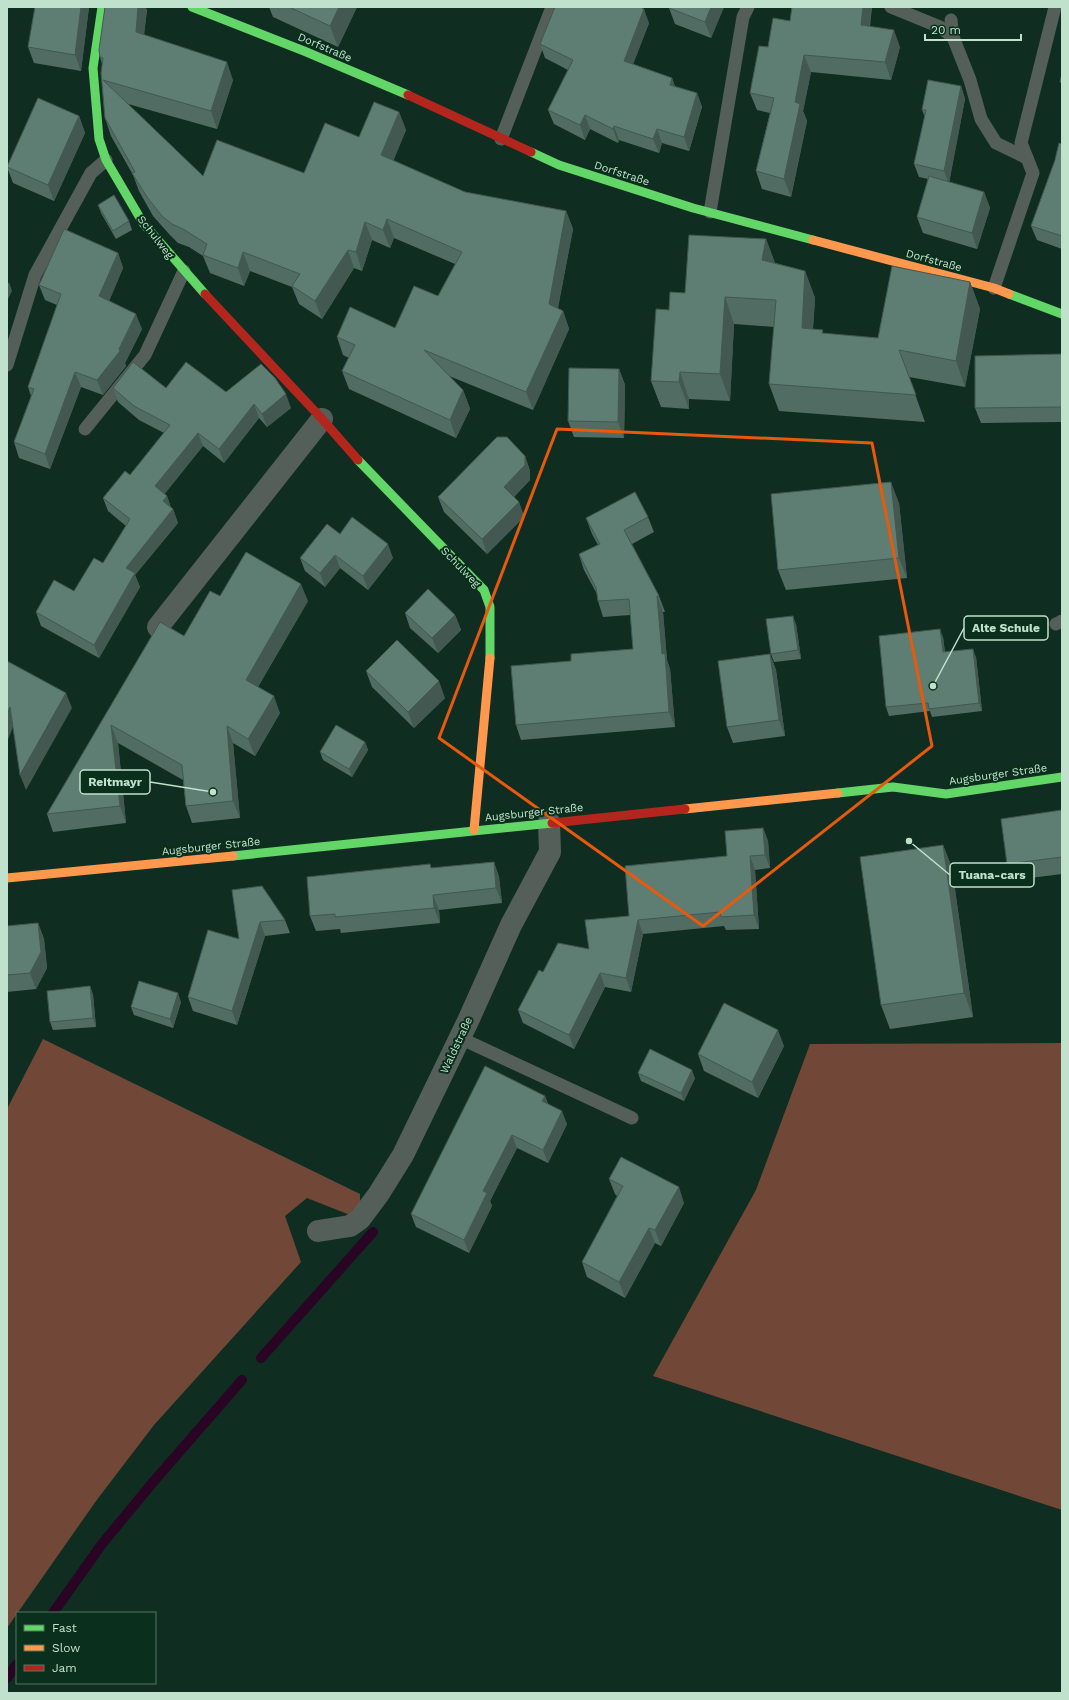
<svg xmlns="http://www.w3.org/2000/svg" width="1069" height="1700" font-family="'Work Sans',sans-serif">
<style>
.green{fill:#714737}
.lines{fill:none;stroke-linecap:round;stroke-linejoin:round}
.stream{stroke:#290423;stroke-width:10}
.lane{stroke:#535f58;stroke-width:13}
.street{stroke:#535f58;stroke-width:22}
.fast{stroke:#63d668;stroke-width:9}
.slow{stroke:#ff974d;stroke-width:9}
.jam{stroke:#b3261e;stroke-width:9}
.wall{fill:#516c63}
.shaded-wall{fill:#425850}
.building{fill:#5e7d73;stroke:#425850}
.marked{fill:none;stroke:#e8590c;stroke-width:3;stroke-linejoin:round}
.labels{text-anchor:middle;stroke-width:4;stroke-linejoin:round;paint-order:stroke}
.street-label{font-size:11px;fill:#c0e1cc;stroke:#0a2f1c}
.leader{fill:none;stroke:#c0e1cc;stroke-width:1.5}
.callout-dot{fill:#c0e1cc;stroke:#0a2f1c;stroke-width:1.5}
.callout{fill:#0a2f1c;stroke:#c0e1cc;stroke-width:1.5}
.callout-label{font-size:12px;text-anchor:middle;font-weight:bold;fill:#c0e1cc}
</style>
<rect width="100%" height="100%" fill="#0f2e21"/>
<g class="green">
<path d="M43,1039L360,1194V1219L307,1198L285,1216L301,1262L154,1425L96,1501L7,1628V1109Z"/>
<path d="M1062,1043V1510L653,1376L756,1190L810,1044Z"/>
</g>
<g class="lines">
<g class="stream">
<path d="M261,1358L373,1232"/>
<path d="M53,1613L102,1544L154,1481L242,1380"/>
<path d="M7,1678L17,1664"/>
</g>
<g class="lane">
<path d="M891,7L940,27L953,37L970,80L981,119L996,143L1027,158"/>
<path d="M951,20L953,37"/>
<path d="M501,139L552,7"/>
<path d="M710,212L743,17L748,7"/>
<path d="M994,288L1033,173L1021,143L1055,7"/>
<path d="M7,365L35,275L91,173L106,160"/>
<path d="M85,429L145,355L184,271"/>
<path d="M1056,624L1062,621"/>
<path d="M460,1038L632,1118"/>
</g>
<g class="street">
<path d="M158,627L322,419"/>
<path d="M318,1231L350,1226L360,1219L378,1195L403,1155L468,1021L511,925L550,852L549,822"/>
</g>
<g class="fast">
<path d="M102,7L93,68L99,139L106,160L143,223L205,294"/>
<path d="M192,7L304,51L408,95"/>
<path d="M531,152L559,165L693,208L813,240"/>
<path d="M1009,294L1062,314"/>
<path d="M358,460L484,590L490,607V658"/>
<path d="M838,793L893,787L946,794L1062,777"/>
<path d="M233,856L552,823"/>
</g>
<g class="slow">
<path d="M813,240L994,288L1009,294"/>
<path d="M685,809L838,793"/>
<path d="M474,830L490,658"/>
<path d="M7,878L233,856"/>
</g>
<g class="jam">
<path d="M408,95L531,152"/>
<path d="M205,294L322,419L358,460"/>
<path d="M552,823L685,809"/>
</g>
</g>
<g class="wall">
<path d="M35,7H89L81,71L34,63L28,47Z"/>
<path d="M105,7H145L147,10L144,35L233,80L217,129L128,104L203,176L304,173L359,137L399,112L406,130L393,161L465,192L566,211L573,229L558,308L563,311L569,329L533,410L449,376L463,390L470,409L456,438L349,389L342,371L349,358L343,355L337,337L395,328L438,296L455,264L394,238L390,248L372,240L362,271L354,268L322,319L299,304L292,287L250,271L244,286L210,273L203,256L189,247L178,243L169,234L153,216L139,191L133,175L111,136L105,118L102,64L100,57Z"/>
<path d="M269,7H357L338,47L273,17Z"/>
<path d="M724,7L711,38L675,24L669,8Z"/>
<path d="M792,7H872L870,26L900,47L891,80L811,72L803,111L807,121L791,197L762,189L756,171L770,113L757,110L750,93L768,47L790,21Z"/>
<path d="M649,23L633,64L672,78L675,87L697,93L702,107L689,151L662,143L659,153L619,140L618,143L590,129L585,140L554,124L548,110L568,70L545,58L540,44Z"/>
<path d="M961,86L965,99L949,182L984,192L990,208L977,249L923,233L917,217L928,179L919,177L914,164L925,117L922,110Z"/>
<path d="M79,116L85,133L54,201L13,183L7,167Z"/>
<path d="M1062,144V249L1037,240L1031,226Z"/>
<path d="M98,205L129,221L132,230L116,239L101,213Z"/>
<path d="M766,239L775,263L805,271L815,298L813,329L824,334L878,338L970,282L980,309L965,387L909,377L925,422L779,411L769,384L774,327L734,324L730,401L689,399V409L661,407L651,381L669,310L685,293Z"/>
<path d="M118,253L123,268L109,301L142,329L125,363L126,366L103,395L81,387L50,469L19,458L14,442L31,396L28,387L57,305L45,300L39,285Z"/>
<path d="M1062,354V422L981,423L975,408Z"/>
<path d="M619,369L625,385L624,438L574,437L568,421Z"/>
<path d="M113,388H166L226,392L291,408L267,427L259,418L224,463L203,446L164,494L167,496L171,508L173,509L178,523L135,575L140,587L99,658L41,626L36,612L74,591L103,563L126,526L108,511L103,498L130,475L164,433L139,420L118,402Z"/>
<path d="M525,456L530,471V480L514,497L519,502L524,517L487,554L444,512L438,497Z"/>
<path d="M899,503L907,578L786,590L778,570Z"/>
<path d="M648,517L654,532L632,544L659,596L665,612H663L667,660L670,669L675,727L521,740L516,725L571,661L633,649L630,615L603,617L598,601L597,594L584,570L579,555L598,545L592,534L586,518Z"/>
<path d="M340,534L393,558L368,590L340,568L325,587L305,571L300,558Z"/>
<path d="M220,596L308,601L258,687L280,713L255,756L233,743L240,818L192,823L186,806L183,780L118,743L126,823L53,832L47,814L160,622L184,636Z"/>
<path d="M405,613L455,615L461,630L438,653L410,628Z"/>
<path d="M796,624L801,659L774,662L771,654Z"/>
<path d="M943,637L945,652L976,657L982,711L932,717L930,711L889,716L886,707Z"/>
<path d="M770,654L776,670L785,736L733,743L727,727Z"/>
<path d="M366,671L445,698L414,728L372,687Z"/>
<path d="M365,742L368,750L352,777L323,760L320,752Z"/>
<path d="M1062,810V874L1013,880L1007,864Z"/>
<path d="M763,828L768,841L770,868L755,870L759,929L726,930L724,926L643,934L631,992L605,987L574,1049L523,1023L518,1010L543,972L589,949L629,916L727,856Z"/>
<path d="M943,845L952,868L973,1017L890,1029L881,1005Z"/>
<path d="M494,862L499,877L502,903L439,910L440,923L341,933L340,929L316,931L310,916L432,868Z"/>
<path d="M232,890L285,920L290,933L265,936L237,1025L193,1011L188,997L239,939Z"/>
<path d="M38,923L44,939L47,968L36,989L7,992V926Z"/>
<path d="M90,986L93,995L96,1027L53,1030L50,1022Z"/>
<path d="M181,1002L173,1028L134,1015L131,1007Z"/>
<path d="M784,1046L758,1098L704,1071L698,1054Z"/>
<path d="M638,1073L695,1078L684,1101L641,1081Z"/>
<path d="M545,1096L548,1104L567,1124L548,1163L517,1148L490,1201L492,1206L469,1253L416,1227L411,1214Z"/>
<path d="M609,1179L684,1203L661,1246L655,1243L625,1298L587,1277L582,1262L617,1196L615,1194Z"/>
</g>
<g class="shaded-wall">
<path d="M81,7H89L81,71L75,55Z"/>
<path d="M138,7H145L147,10L142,50L136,32Z"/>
<path d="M339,7H357L338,47L330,26Z"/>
<path d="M711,7H724L711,38L705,22Z"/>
<path d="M863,7H872L867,42L861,25Z"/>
<path d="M644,9L649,23L629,75L624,61Z"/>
<path d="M894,30L900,47L891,80L885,62Z"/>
<path d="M804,55L811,72L803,111L807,121L791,197L784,179L795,102Z"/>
<path d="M227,62L233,80L217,129L211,111Z"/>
<path d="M672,78L677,92L670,85Z"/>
<path d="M961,86L965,99L949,184L944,171Z"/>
<path d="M697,93L702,107L689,151L684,137Z"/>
<path d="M399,112L406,130L388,174L381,155Z"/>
<path d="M585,115L590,129L585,140L580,125Z"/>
<path d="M79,116L85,133L54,201L48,185Z"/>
<path d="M614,126L619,140L618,143L613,129Z"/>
<path d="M657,129L662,143L659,153L653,139Z"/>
<path d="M984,192L990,208L977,249L972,233Z"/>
<path d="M566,211L573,229L555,322L549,304Z"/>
<path d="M387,219L394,238L390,248L383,230Z"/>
<path d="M365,222L372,240L362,271L356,252Z"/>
<path d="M766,239L776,266L762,260Z"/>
<path d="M348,250L354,268L322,319L315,301Z"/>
<path d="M243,252L250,271L244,286L238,268Z"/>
<path d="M118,253L123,268L105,311L99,296Z"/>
<path d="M805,271L815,298L811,355L802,328Z"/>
<path d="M9,282L12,291L7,301V286Z"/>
<path d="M970,282L980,309L965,387L956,361Z"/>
<path d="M725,297L734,324L730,401L720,374Z"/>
<path d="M563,311L569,329L533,410L526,392Z"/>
<path d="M136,314L142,329L125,363L126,366L103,395L97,380L119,349Z"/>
<path d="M619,369L625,385L624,438L618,422Z"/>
<path d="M75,372L81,387L50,469L45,454Z"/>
<path d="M680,372L689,399V409L679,382Z"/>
<path d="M463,390L470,409L456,438L450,420Z"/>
<path d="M286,394L291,408L267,427L262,414Z"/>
<path d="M254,404L259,418L224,463L219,449Z"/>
<path d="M198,433L203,446L160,500L155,486Z"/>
<path d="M525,456L530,471V480L509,502L504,487Z"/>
<path d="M891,482L899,503L907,578L899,558Z"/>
<path d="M167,496L172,510L163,501Z"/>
<path d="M519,502L524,517L487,554L482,539Z"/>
<path d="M173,509L178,523L135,575L140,587L99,658L94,645L126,568Z"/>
<path d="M388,544L393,558L368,590L363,576Z"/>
<path d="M335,555L340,568L325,587L320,573Z"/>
<path d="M301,584L308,601L252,697L246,680Z"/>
<path d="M657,596L663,612L667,660L670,669L675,727L669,712L662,654Z"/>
<path d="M455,615L461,630L438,653L432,638Z"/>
<path d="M793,616L796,624L801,659L798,650Z"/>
<path d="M940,629L943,637L946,661L943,652Z"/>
<path d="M973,649L976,657L982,711L979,703Z"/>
<path d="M770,654L776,670L785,736L779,720Z"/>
<path d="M439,681L445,698L414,728L408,712Z"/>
<path d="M66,693L72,708L26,790L20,775Z"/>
<path d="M274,696L280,713L255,756L248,739Z"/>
<path d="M10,707L15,722L7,742V714Z"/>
<path d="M111,725L118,743L126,823L120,806Z"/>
<path d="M227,726L233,743L240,818L233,801Z"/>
<path d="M365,742L368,750L352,777L349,769Z"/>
<path d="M763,828L768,841L770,868L765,855Z"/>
<path d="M943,845L952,868L973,1017L964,993Z"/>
<path d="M750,856L755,870L759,929L754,915Z"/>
<path d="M494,862L499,877L502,903L496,888Z"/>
<path d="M433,895L439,910L440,923L434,908Z"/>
<path d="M638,920L643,934L631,992L626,978Z"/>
<path d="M260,922L265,936L237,1025L232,1011Z"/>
<path d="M38,923L44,939L47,968L36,989L30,973Z"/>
<path d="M600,973L605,987L574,1049L569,1035Z"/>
<path d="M90,986L93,995L96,1027L93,1018Z"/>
<path d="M178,993L181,1002L173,1028L170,1019Z"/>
<path d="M778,1030L784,1046L758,1098L752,1082Z"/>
<path d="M692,1070L695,1078L684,1101L681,1093Z"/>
<path d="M545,1096L550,1109L542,1101Z"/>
<path d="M562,1111L567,1124L548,1163L543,1150Z"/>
<path d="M512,1135L517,1148L490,1201L492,1206L469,1253L464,1240L483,1191Z"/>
<path d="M679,1187L684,1203L661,1246L655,1230Z"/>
<path d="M649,1228L655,1243L625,1298L619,1282Z"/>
</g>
<g class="building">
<path d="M35,7H81L75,55L28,47Z"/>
<path d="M105,7H138L136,32L227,62L211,111L103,80L203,176L217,140L304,173L325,123L359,137L374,102L399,112L381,155L465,192L566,211L549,304L563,311L526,392L424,350L463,390L450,420L342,371L355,345L337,337L350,307L395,328L414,286L438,296L462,252L387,219L383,230L365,222L356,252L348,250L315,301L292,286L300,274L243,252L238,268L203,255L207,244L183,229L172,224L162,216L147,197L132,173L135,172L105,118L101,73L103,58L100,57L99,50Z"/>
<path d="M289,7H339L330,26Z"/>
<path d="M555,7H640L644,9L624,61L672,78L670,85L697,93L684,137L657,129L653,139L614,126L613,129L585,115L580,125L548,110L573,60L540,44Z"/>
<path d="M670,7H711L705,22L669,8Z"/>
<path d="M792,7H863L861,25L894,30L885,62L804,55L795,102L800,104L784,179L756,171L774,98L750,93L759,46L768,47L773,18L790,21Z"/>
<path d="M1062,74V83L1060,82Z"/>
<path d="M928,80L961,86L944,171L914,164L926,110H922Z"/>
<path d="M38,98L79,116L48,185L7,167Z"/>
<path d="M1059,143L1062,144V236L1031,226L1055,160Z"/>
<path d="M929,176L984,192L972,233L917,217Z"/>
<path d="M114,195L129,221L113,231L98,205Z"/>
<path d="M64,229L118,253L99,296L136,314L119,349L120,351L97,380L75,372L45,454L14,442L34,389L28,387L61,294L39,285Z"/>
<path d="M689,235L766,239L762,260L805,271L802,328L823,330L822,333L878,338L892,266L970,282L956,361L899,350L916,395L769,384L776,300L725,297L720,374L680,372L679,382L651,381L656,309L669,310L670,292L685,293Z"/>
<path d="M1062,354V407L975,408V356Z"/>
<path d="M133,362L166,388L186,362L226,392L261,364L275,378L286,394L262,414L254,404L219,449L198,433L155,486L167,496L163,501L173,509L126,568L135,573L94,645L36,612L54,580L74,591L94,558L103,563L130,519L103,498L125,471L130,475L170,425L134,406L113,388Z"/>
<path d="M569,368L619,369L618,422L568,421Z"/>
<path d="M497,437H507L525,456V465L504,487L519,502L482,539L438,497Z"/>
<path d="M891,482L899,558L778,570L771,494Z"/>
<path d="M635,492L648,517L624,530L659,596H657L662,654L665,653L669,712L516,725L511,666L571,661V654L633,649L629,599L598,601L596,588L579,554L600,544L586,518Z"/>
<path d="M352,517L388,544L363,576L335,555L320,573L300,558L327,524L340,534Z"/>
<path d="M246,552L301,584L246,680L274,696L248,739L227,726L233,801L186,806L182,765L111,725L120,806L47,814L160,622L184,636L210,591L220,596Z"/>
<path d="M428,589L455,615L432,638L405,613Z"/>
<path d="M793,616L798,650L771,654L766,619Z"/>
<path d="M940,629L943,652L973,649L979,703L929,709L928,703L886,707L879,636Z"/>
<path d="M397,640L439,681L408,712L366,671Z"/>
<path d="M770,654L779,720L727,727L718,661Z"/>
<path d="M7,661L66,693L20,775L10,707L7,714Z"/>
<path d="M336,725L365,742L349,769L320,752Z"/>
<path d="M1062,810V857L1007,864L1001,819Z"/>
<path d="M763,828L765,855L750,856L754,915L721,917L720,912L638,920L626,978L600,973L569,1035L518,1010L539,970L543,972L558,943L589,949L585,920L629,916L625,866L727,856L725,831Z"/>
<path d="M943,845L964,993L881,1005L860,857Z"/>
<path d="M494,862L496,888L433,895L434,908L335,917V914L310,916L307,877L430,864L431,868Z"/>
<path d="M262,886L285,920L260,922L232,1011L188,997L208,930L239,939L232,890Z"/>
<path d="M38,923L41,952L30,973L7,975V926Z"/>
<path d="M139,981L178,993L170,1019L131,1007Z"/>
<path d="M90,986L93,1018L50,1022L47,991Z"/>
<path d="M724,1003L778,1030L752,1082L698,1054Z"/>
<path d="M650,1049L692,1070L681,1093L638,1073Z"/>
<path d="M485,1066L545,1096L542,1101L562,1111L543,1150L512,1135L483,1191L487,1193L464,1240L411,1214Z"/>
<path d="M621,1157L679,1187L655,1230L649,1228L619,1282L582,1262L623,1186L609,1179Z"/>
</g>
<path class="marked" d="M557,429L872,443L932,746L703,926L439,738Z"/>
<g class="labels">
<g class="street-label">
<text transform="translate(325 47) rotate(23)" y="4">Dorfstraße</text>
<text transform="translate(622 173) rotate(18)" y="4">Dorfstraße</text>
<text transform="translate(156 237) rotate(52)" y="4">Schulweg</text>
<text transform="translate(934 260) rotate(15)" y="4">Dorfstraße</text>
<text transform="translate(461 567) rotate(46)" y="4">Schulweg</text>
<text transform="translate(998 774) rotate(-8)" y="4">Augsburger Straße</text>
<text transform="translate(534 812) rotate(-6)" y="4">Augsburger Straße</text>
<text transform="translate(211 846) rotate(-6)" y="4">Augsburger Straße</text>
<text transform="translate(456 1045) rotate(-65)" y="4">Waldstraße</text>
</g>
</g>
<path class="leader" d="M933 686L964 628M213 792L150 782M909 841L950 875"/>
<g class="callout-dot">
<circle cx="933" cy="686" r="4"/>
<circle cx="213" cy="792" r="4"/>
<circle cx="909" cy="841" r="4"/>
</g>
<g class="callout">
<rect x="964" y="616" width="84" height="24" rx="4"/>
<rect x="80" y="770" width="70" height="24" rx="4"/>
<rect x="950" y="863" width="84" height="24" rx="4"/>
</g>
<g class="callout-label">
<text x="1006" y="632">Alte Schule</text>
<text x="115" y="786">Reitmayr</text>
<text x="992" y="879">Tuana-cars</text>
</g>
<rect width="1069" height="1700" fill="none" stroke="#c0e1cc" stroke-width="16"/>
<rect x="16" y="1612" width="140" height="72" fill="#0a2f1c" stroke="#537662"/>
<rect x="24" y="1625" width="20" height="6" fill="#63d668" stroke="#537662"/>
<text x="52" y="1632" font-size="12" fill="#c0e1cc">Fast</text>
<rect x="24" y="1645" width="20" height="6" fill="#ff974d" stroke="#537662"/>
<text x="52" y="1652" font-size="12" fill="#c0e1cc">Slow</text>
<rect x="24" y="1665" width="20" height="6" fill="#b3261e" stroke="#537662"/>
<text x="52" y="1672" font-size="12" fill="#c0e1cc">Jam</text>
<path d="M925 34v6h96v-6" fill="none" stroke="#c0e1cc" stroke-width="2"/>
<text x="931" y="34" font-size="12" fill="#c0e1cc" stroke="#0a2f1c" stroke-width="3" paint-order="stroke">20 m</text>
</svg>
